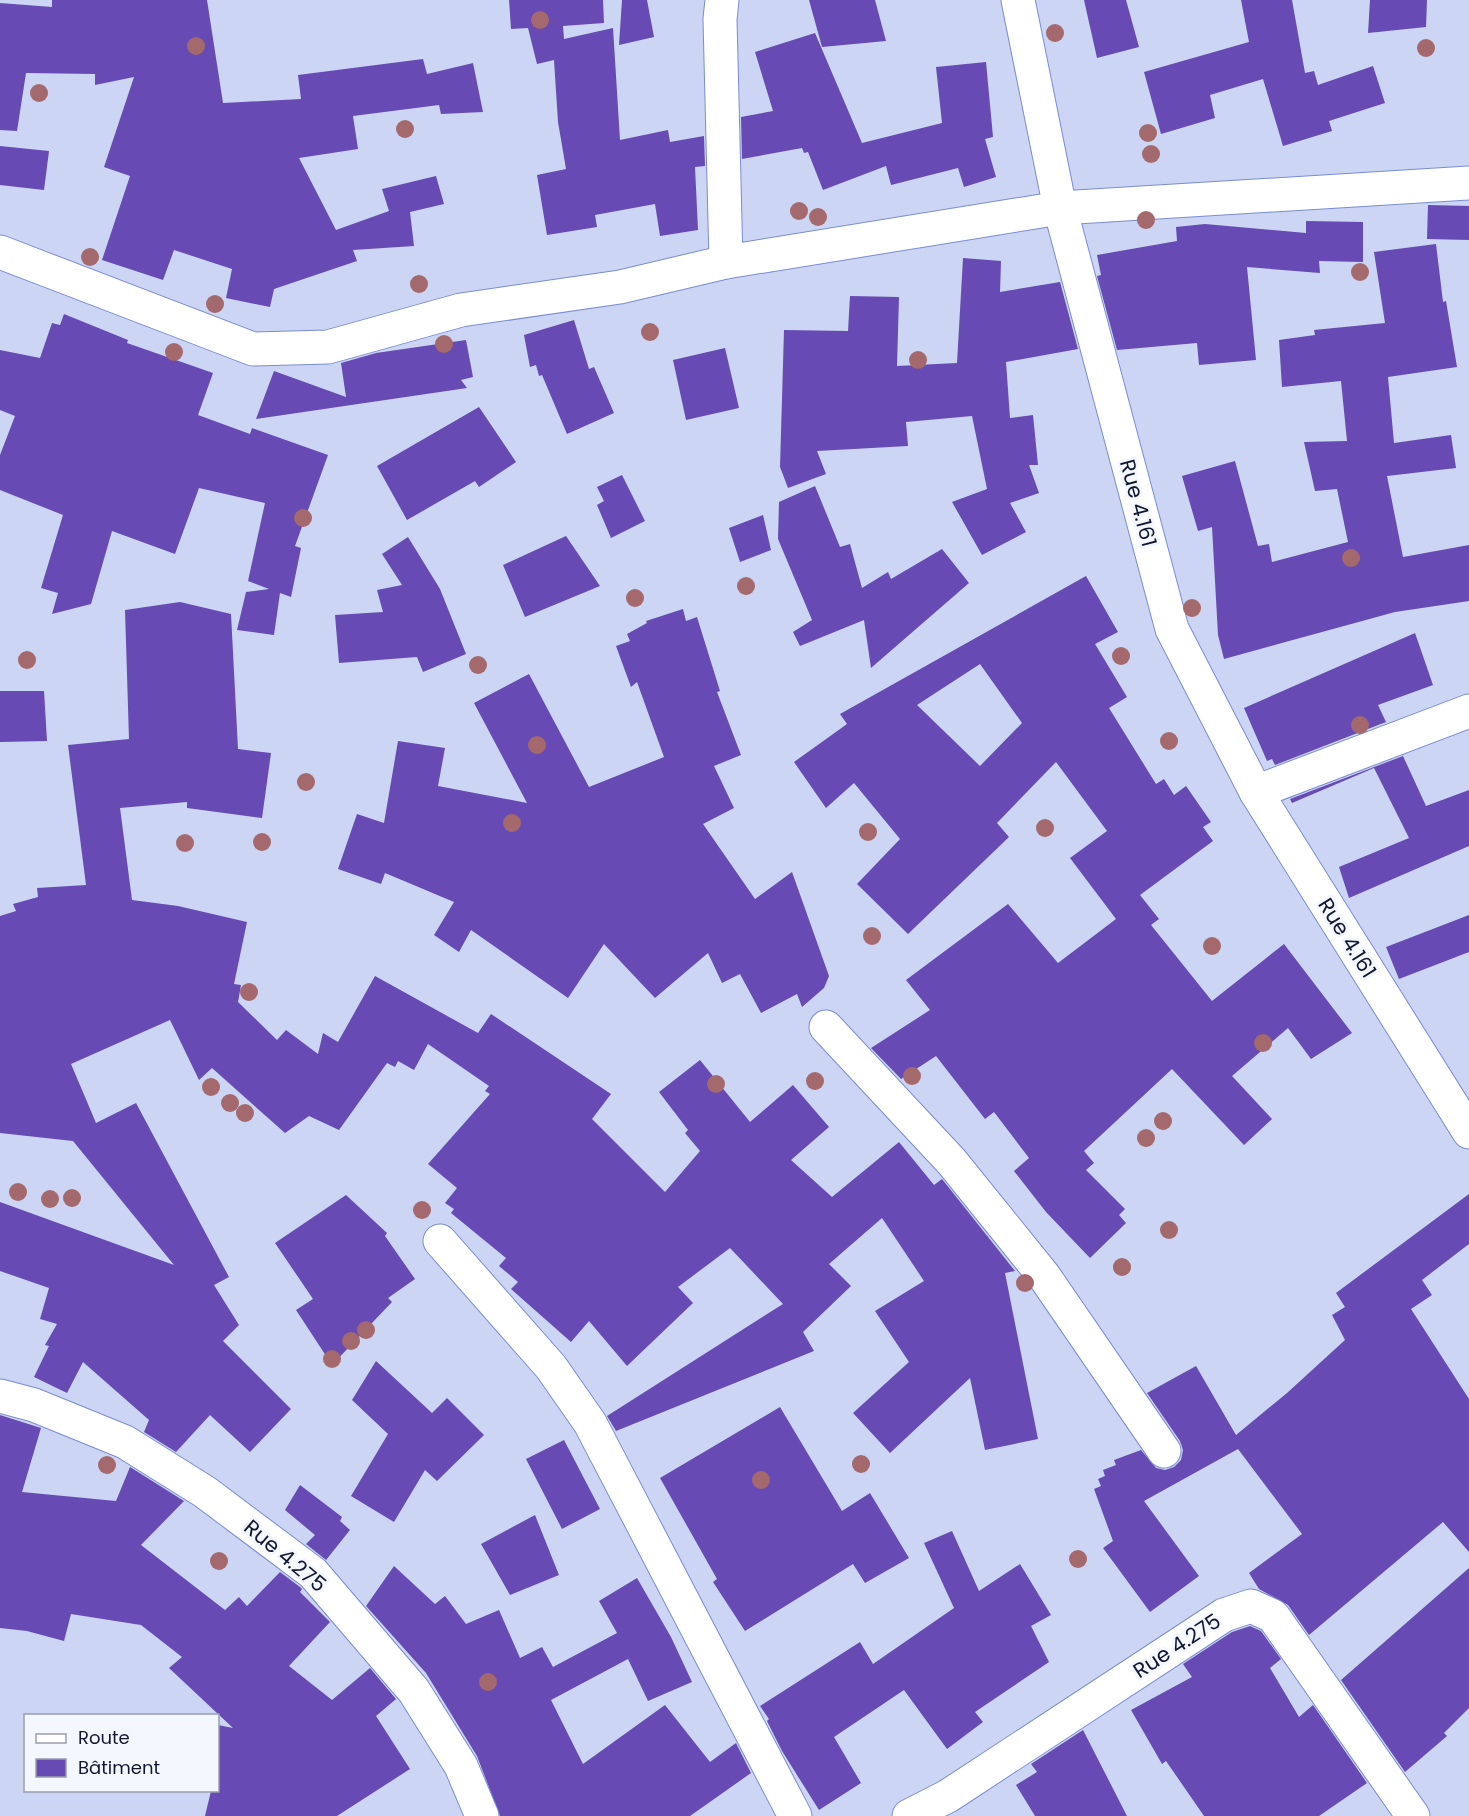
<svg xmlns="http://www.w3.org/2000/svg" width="1469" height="1816" font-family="Poppins,sans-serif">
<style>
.building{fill:#674ab3;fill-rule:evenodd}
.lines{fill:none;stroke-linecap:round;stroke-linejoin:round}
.minor-casing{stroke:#7a8cd4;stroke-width:35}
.minor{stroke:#fff;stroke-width:33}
.tree{fill:#a4696d}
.labels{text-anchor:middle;stroke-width:6;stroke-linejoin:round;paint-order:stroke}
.street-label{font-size:21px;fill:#111733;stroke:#f4f7fe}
</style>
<rect width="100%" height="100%" fill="#ccd5f3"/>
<g class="building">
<path d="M52,0H207L223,103L301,99L298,75L423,59L427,74L473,63L483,112L441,114L439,105L353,116L358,149L299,158L336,230L389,211L382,189L436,176L444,204L410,212L414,246L353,250L357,261L274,289L270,307L226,298L232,269L174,250L163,280L102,260L130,176L104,167L134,77L95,85V74L26,73L17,131L0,130V3L52,7Z"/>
<path d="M509,0H603L604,23L563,26L564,39L613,28L620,140L668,130L670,142L704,136L705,166L695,167L698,230L660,236L655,204L595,215L597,227L547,235L537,175L566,169L558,122L554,60L537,64L528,28L511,29Z"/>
<path d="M622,0H647L654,37L619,45Z"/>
<path d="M809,0H875L886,41L822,47Z"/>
<path d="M1084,0H1126L1139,47L1097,58Z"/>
<path d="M1241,0H1292L1305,73L1314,71L1318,85L1373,66L1385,103L1329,121L1332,131L1283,146L1263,79L1210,95L1215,118L1161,134L1144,72L1249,42Z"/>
<path d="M1370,0H1427L1426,27L1368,33Z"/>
<path d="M815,33L862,143L942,123L936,67L986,62L993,137L985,139L996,177L964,187L958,168L891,185L886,166L823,190L808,152L804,153L802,148L742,159L741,117L773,111L755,52Z"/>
<path d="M0,146L49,151L44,190L0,185Z"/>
<path d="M1428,205L1469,206V240L1427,239Z"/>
<path d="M1306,221L1363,222V262L1319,261L1320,273L1247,267L1256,360L1199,365L1197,343L1117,350L1097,276L1101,275L1097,255L1177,241L1176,227L1205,224L1306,233Z"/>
<path d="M1436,244L1443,302L1446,301L1457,367L1388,377L1394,443L1451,435L1456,468L1387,476L1403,557L1469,545V601L1395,612L1224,659L1218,635L1212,527L1198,531L1182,476L1235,461L1258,546L1269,544L1272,562L1348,542L1337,489L1315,491L1304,442L1347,441L1341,381L1282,387L1279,340L1315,335L1314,330L1385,323L1374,252Z"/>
<path d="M963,258L1001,261L1000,292L1060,282L1078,349L1006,362L1010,418L1033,415L1038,465H1029L1039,493L1010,503L1026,532L982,555L952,502L987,489L972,416L906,422L908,446L817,451L826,474L788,488L780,467L784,330L848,331L850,296L899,297L897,366L957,363Z"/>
<path d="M64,314L128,340L127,343L213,373L198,415L250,434L252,428L328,455L295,546L301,548L291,597L280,593L274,635L237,630L246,592L269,589L248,581L265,503L199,488L175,554L112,531L91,604L52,614L58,593L41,588L63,515L0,490V455L15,416L0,410V350L40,358L52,323L60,325Z"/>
<path d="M574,320L589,369L594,367L614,413L567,434L542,375L539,376L536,365L530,367L524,335Z"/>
<path d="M466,340L473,377L461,380L467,388L256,419L274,371L346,397L341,363L376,353Z"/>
<path d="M725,348L739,408L686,420L673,360Z"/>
<path d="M479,407L516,462L479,487L475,481L407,520L377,466Z"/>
<path d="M622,475L645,521L611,538L597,505L604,501L597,487Z"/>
<path d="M815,486L840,547L850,544L862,588L888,572L891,579L942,549L969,583L871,668L864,620L800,646L793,632L812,620L778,539L779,502Z"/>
<path d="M763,515L771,550L740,562L729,528Z"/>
<path d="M566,536L600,586L525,617L503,565Z"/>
<path d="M408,537L440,589L466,654L423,672L417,657L339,663L335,615L383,612L377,590L402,585L382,554Z"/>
<path d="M1086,576L1118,632L1095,644L1127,697L1109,708L1156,784L1164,779L1174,795L1186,786L1211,822L1203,827L1213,841L1140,895L1159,919L1151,925L1212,1001L1284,944L1352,1033L1311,1059L1288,1028L1232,1076L1272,1119L1244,1145L1172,1069L1084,1151L1094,1163L1086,1170L1125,1209L1119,1215L1126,1223L1090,1258L1046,1212L1014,1171L1029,1158L994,1112L985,1119L936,1056L901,1079L871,1048L930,1010L906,980L1008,904L1058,963L1116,919L1070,858L1107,831L1056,762L997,823L1009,837L908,934L857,884L900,839L854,783L826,808L794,762L847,724L840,714ZM980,664L1022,723L980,766L917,705Z"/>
<path d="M180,602L231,614L238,749L271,753L262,818L187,808V802L120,808L132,900L178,906L247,922L234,984L241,985L238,1002L277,1040L286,1030L318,1054L323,1033L338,1042L375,976L478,1033L491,1014L611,1094L592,1119L665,1192L700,1151L685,1133L688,1130L659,1092L700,1060L750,1122L793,1085L829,1127L791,1160L832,1197L899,1142L934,1185L942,1179L1015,1271L1005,1273L1038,1439L985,1450L970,1378L890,1453L853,1413L909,1362L875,1311L924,1281L882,1218L829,1264L851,1286L803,1332L814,1351L616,1431L607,1416L783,1304L730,1248L678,1287L693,1303L627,1366L589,1321L571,1342L511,1289L518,1282L499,1266L506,1258L451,1213L454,1209L445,1203L457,1188L428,1164L490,1094L485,1091L489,1086L428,1044L414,1070L398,1061L395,1067L387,1063L339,1130L309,1116L285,1133L212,1068L199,1080L170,1020L71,1064L96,1123L136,1103L229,1277L214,1285L239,1325L223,1341L291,1409L250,1452L210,1415L176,1452L144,1432L149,1420L83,1362L67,1393L34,1377L49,1346L45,1345L57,1324L40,1319L49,1288L0,1271V1202L174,1265L73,1141L0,1133V916L16,911L13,904L38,897L37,888L86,885L68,745L129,739L125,610Z"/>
<path d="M683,609L686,621L697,617L720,691L717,692L741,755L714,766L734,808L703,824L755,899L792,872L829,976L824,988L802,1007L797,994L761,1013L740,974L722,983L708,953L655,998L604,944L568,998L471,930L459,952L434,935L454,902L385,873L381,884L338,869L357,814L384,823L398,741L445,748L438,786L527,803L474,703L529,674L589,787L664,757L637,682L631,687L616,646L630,641L627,634L647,623L646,621Z"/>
<path d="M1415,633L1433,685L1378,705L1386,722L1275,765L1272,759L1267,761L1244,708Z"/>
<path d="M0,691H44L47,741L0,742Z"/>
<path d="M1403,756L1426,806L1469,790V846L1349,898L1339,867L1409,838L1374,768L1292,803L1290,799Z"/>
<path d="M1469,915V952L1399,979L1386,947Z"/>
<path d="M1469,1194V1244L1422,1280L1432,1295L1411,1309L1469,1399V1552L1443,1522L1309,1635L1288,1605L1259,1589L1249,1573L1302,1534L1238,1449L1144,1501L1199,1576L1150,1612L1103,1548L1113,1541L1094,1489L1101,1486L1098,1479L1105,1476L1103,1470L1116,1465L1114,1460L1141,1450L1156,1468L1165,1470L1174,1467L1181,1460L1183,1450L1180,1441L1147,1393L1196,1366L1236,1435L1287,1393L1345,1340L1332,1315L1345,1307L1336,1293Z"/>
<path d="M346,1195L387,1233L385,1236L415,1279L388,1298L392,1302L332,1365L296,1310L313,1299L275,1243Z"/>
<path d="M376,1361L432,1413L447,1398L484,1435L437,1481L425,1470L394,1522L351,1496L388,1434L352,1400Z"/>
<path d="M780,1407L842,1511L870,1493L909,1558L865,1583L853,1564L745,1631L713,1582L717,1579L660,1478Z"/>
<path d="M0,1415L41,1428L22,1492L116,1501L130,1467L184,1501L141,1545L225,1610L239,1597L247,1606L280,1572L300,1587L302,1589L300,1592L330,1622L289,1666L332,1700L370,1668L396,1699L376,1716L410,1769L337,1816H205L211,1791H218V1725L233,1728L169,1668L182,1657L141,1625L71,1614L64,1641L27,1631L0,1628Z"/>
<path d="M564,1440L600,1509L562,1529L526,1459Z"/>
<path d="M300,1485L342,1517L340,1521L350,1530L326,1560L306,1544L315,1535L285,1510Z"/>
<path d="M535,1515L559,1575L510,1595L481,1544Z"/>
<path d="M952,1531L979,1591L1020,1564L1051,1615L1031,1626L1049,1662L975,1712L983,1722L947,1749L904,1690L834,1737L861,1783L819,1810L782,1751L767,1721L769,1719L760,1706L860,1642L873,1664L954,1608L924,1543Z"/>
<path d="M394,1566L435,1604L445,1596L466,1624L499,1610L520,1658L542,1647L553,1667L617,1633L599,1601L637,1578L671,1637L692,1682L648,1701L628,1659L551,1700L583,1764L665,1705L710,1762L736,1743L751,1773L690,1816H500L477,1756L426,1673L366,1606Z"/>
<path d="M1469,1568V1708L1444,1733L1447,1736L1405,1772L1341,1680Z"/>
<path d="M1250,1626L1261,1631L1281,1659L1270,1668L1299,1717L1313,1705L1367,1783L1319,1816H1204L1166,1761L1162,1764L1131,1710L1192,1677L1183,1664L1232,1632Z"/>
<path d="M1083,1730L1127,1816H1035L1016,1785L1037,1772L1031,1764Z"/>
</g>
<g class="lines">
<g class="minor-casing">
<g id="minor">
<path d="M722,0L720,19L726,262"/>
<path d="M1018,0L1060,208L1172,629L1256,792L1469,1132"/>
<path d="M0,252L253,349L328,347L461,310L620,287L726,262L1060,208L1469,183"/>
<path d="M1256,792L1469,711"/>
<path d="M826,1027L952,1162L1044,1276L1164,1451"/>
<path d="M440,1241L551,1367L590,1423L795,1816"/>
<path d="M0,1396L34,1405L125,1442L205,1492L313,1573L414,1691L461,1766L482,1816"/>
<path d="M909,1816L948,1796L1224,1615L1251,1606L1273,1616L1413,1816"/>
</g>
</g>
<use href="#minor" class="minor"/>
</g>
<g class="tree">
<circle cx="540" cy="20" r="9"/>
<circle cx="1055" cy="33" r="9"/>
<circle cx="196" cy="46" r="9"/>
<circle cx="1426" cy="48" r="9"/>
<circle cx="39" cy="93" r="9"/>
<circle cx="405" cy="129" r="9"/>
<circle cx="1148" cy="133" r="9"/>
<circle cx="1151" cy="154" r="9"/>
<circle cx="799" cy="211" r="9"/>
<circle cx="818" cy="217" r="9"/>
<circle cx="1146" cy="220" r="9"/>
<circle cx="90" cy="257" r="9"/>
<circle cx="1360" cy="272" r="9"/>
<circle cx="419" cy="284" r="9"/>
<circle cx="215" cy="304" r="9"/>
<circle cx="650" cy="332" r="9"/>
<circle cx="444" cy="344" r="9"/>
<circle cx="174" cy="352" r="9"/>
<circle cx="918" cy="360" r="9"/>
<circle cx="303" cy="518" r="9"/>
<circle cx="1351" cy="558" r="9"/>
<circle cx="746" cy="586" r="9"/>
<circle cx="635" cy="598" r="9"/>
<circle cx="1192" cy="608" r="9"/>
<circle cx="1121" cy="656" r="9"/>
<circle cx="27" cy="660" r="9"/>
<circle cx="478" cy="665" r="9"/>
<circle cx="1360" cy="725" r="9"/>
<circle cx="1169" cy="741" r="9"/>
<circle cx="537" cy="745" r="9"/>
<circle cx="306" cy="782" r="9"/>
<circle cx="512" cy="823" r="9"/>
<circle cx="1045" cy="828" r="9"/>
<circle cx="868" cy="832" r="9"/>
<circle cx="262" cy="842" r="9"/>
<circle cx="185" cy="843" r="9"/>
<circle cx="872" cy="936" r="9"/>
<circle cx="1212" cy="946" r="9"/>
<circle cx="249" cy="992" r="9"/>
<circle cx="1263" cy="1043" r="9"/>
<circle cx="912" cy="1076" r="9"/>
<circle cx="815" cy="1081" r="9"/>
<circle cx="716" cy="1084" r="9"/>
<circle cx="211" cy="1087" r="9"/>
<circle cx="230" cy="1103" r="9"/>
<circle cx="245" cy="1113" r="9"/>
<circle cx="1163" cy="1121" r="9"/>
<circle cx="1146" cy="1138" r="9"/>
<circle cx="18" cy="1192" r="9"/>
<circle cx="72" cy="1198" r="9"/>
<circle cx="50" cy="1199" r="9"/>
<circle cx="422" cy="1210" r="9"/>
<circle cx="1169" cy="1230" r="9"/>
<circle cx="1122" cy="1267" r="9"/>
<circle cx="1025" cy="1283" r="9"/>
<circle cx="366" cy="1330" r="9"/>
<circle cx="351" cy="1341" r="9"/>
<circle cx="332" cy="1359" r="9"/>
<circle cx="861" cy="1464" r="9"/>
<circle cx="107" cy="1465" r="9"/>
<circle cx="761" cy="1480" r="9"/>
<circle cx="1078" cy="1559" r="9"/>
<circle cx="219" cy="1561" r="9"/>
<circle cx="488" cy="1682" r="9"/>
</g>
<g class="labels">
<g class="street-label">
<text transform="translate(1138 503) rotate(75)" y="7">Rue 4.161</text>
<text transform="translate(1347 938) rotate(58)" y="7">Rue 4.161</text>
<text transform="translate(285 1556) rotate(40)" y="7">Rue 4.275</text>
<text transform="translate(1177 1646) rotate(-33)" y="7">Rue 4.275</text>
</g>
</g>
<rect x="24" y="1714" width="195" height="78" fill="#f4f7fe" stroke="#999dad" stroke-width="1.5"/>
<rect x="36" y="1734" width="30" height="9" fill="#ffffff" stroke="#999dad" stroke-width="1.5"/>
<text x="78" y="1744" font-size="18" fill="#111733">Route</text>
<rect x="36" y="1759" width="30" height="18" fill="#674ab3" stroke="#999dad" stroke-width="1.5"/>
<text x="78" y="1774" font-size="18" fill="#111733">Bâtiment</text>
</svg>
